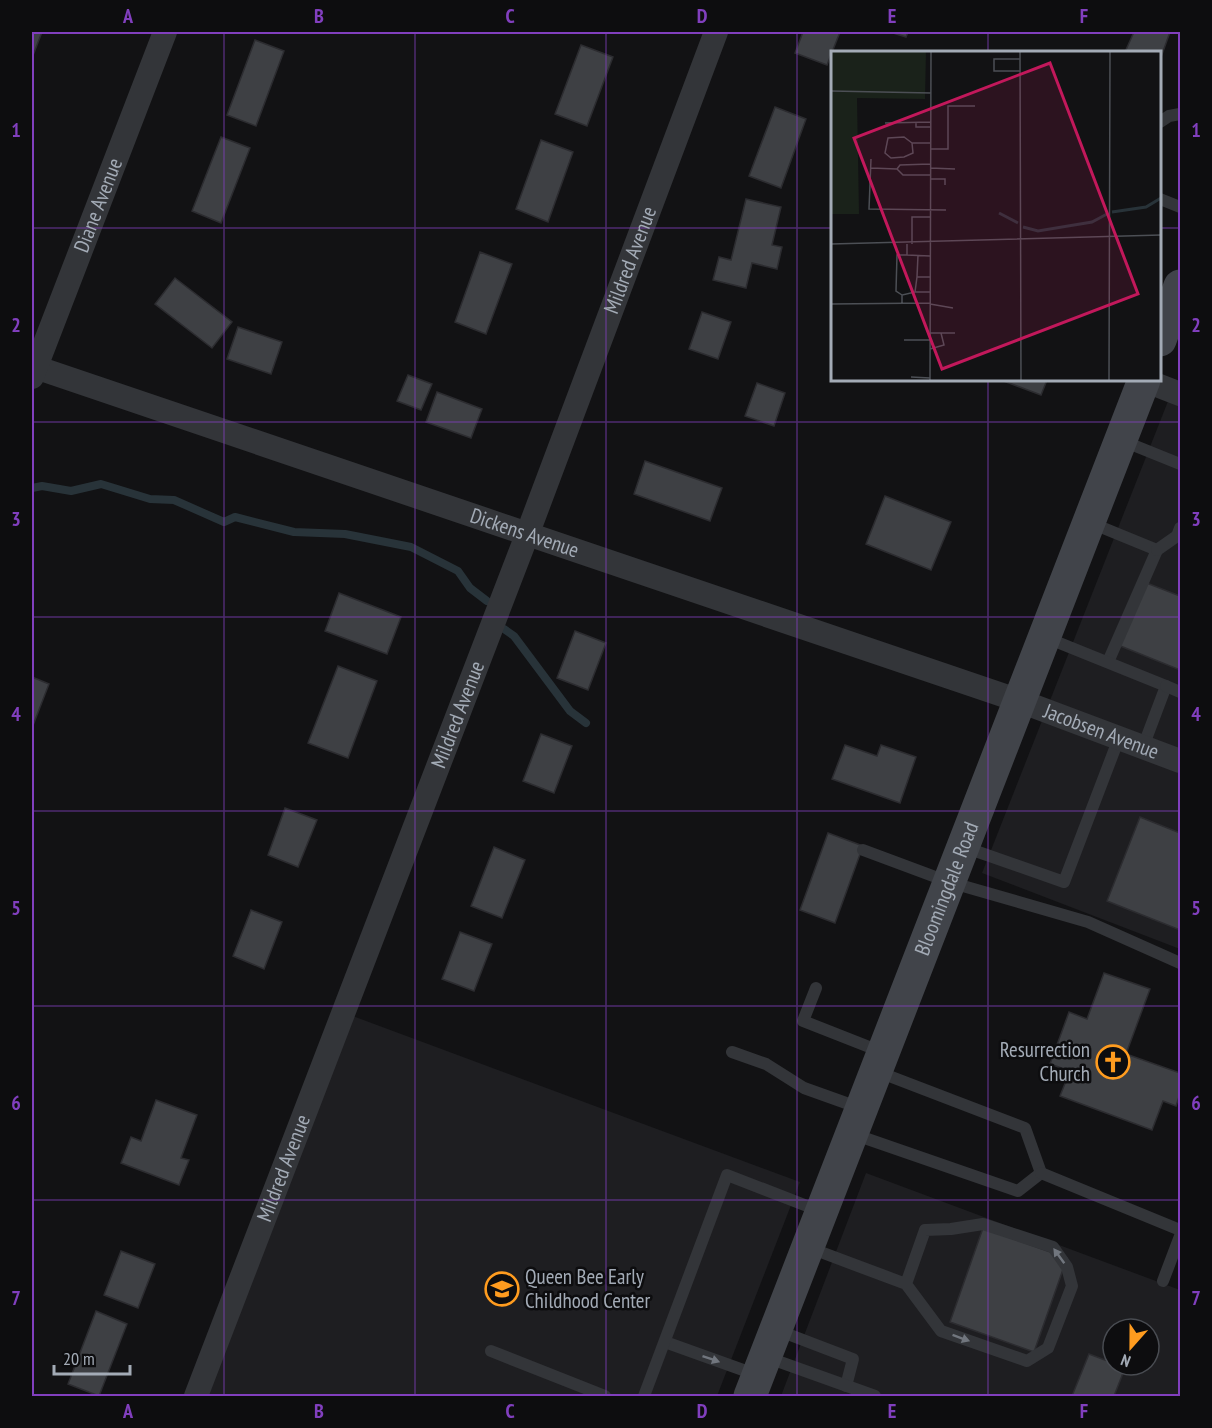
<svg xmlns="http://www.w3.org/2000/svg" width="1212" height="1428" font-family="'PT Sans Narrow',sans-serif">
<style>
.built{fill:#1e1e21;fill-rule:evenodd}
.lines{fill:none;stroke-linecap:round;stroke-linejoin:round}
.stream{stroke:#283339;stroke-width:8}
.building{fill:#3e4044;stroke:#2c2c30;stroke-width:1.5}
.service{stroke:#333539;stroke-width:12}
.minor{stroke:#333539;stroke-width:24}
.secondary{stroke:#41444a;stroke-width:33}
.oneway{fill:#71767e}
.grid{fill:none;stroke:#813fbe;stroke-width:1.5;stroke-opacity:0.55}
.labels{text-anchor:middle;stroke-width:5;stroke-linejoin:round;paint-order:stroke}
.street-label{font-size:21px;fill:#a3abb6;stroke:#0d0d0f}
.poi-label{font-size:21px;fill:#a3abb6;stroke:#0d0d0f;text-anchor:end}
.inset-river{fill:none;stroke:#283339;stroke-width:3}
.inset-road{fill:none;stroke:#4c4f55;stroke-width:1.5}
.view{fill:#c2185b;fill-opacity:0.15;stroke:#c2185b;stroke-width:3}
.inset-edge{fill:none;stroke:#a3abb6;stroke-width:3}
.neatline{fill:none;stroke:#813fbe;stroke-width:2}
.grid-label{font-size:20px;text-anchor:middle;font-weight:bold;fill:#813fbe}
</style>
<rect width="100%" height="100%" fill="#121214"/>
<g class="built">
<path d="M1174,386L1180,389V949L982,873Z"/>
<path d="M350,1015L800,1182L717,1396H204Z"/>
<path d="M866,1173L1180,1290V1396H781ZM1113,1329H1149V1365H1113Z"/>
</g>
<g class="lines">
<g class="stream">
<path d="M32,488L42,486L71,491L101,484L150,499L174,500L224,522L235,517L294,532L345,534L411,547L458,571L470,588L487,601"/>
<path d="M504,629L514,636L570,711L586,723"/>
</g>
</g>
<g class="building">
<path d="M32,32H42L32,58Z"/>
<path d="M803,32H840L827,65L795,53Z"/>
<path d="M890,32H908L906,37Z"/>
<path d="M1134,32H1170L1160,60V52H1125Z"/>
<path d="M255,40L284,51L256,126L227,115Z"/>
<path d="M581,45L613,57L587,126L555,114Z"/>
<path d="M775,107L806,119L781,188L749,176Z"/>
<path d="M221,137L250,148L221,223L192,211Z"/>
<path d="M541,140L573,152L548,222L516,209Z"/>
<path d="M746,199L781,207L772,245L782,247L777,269L752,263L746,288L713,280L719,257L731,260Z"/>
<path d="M480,252L512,264L486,334L455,322Z"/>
<path d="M175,278L232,322L212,348L155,304Z"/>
<path d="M702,312L731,322L718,359L689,349Z"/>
<path d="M238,327L282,342L271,374L227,359Z"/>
<path d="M408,375L432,384L421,410L397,401Z"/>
<path d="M1001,380H1047L1041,395Z"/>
<path d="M757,383L785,393L774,426L745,416Z"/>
<path d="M437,392L482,409L471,438L426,422Z"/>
<path d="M645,461L722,488L710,521L634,494Z"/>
<path d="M885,496L951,522L931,570L866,544Z"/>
<path d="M1144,582L1180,596V670L1118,645Z"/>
<path d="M339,593L401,617L387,654L325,631Z"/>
<path d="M575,631L606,643L588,690L557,678Z"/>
<path d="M338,666L377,681L348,758L308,743Z"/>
<path d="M32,677L49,684L32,728Z"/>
<path d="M541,734L572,746L554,793L523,781Z"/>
<path d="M845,745L877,756L881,745L916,757L900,803L832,779Z"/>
<path d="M285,808L317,820L298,867L268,855Z"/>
<path d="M1140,817L1180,833V930L1107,901Z"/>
<path d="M828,833L863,846L835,923L800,910Z"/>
<path d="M494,847L525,860L502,918L471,906Z"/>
<path d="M251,910L282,922L264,969L233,956Z"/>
<path d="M460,932L492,944L474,991L442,979Z"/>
<path d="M1104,973L1150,989L1126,1054L1180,1073V1094L1176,1106L1163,1101L1152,1130L1060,1096L1070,1071L1050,1064L1069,1012L1087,1019Z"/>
<path d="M156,1100L197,1115L181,1158L189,1160L179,1185L121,1163L131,1137L141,1141Z"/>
<path d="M983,1228L1067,1258L1034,1352L950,1322Z"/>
<path d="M121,1251L155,1264L138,1308L104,1295Z"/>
<path d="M96,1311L127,1324L99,1396L68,1384Z"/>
<path d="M1089,1354L1113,1363V1365L1125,1368L1114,1396H1072Z"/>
</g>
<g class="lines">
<g class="service">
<path d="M1160,122L1169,116L1180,114"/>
<path d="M1160,199L1180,207"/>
<path d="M1123,441L1180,464"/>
<path d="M1091,523L1157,550L1108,662"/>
<path d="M1157,550L1177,536L1180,528"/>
<path d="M1047,638L1166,686L1143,747"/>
<path d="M1166,686L1180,692"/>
<path d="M964,847L1064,882L1119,738"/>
<path d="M863,850L949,882L1088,922L1180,963"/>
<path d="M816,988L803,1021L882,1052"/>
<path d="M732,1052L766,1064L804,1088L860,1108"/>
<path d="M853,1134L1018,1191L1041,1173L1025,1128L876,1071"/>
<path d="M1041,1173L1180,1230"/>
<path d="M810,1248L906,1284L925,1230L951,1229L983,1224L1053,1247L1067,1267L1072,1286L1048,1348L1027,1361L941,1331L906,1284"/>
<path d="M1163,1281L1180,1236"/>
<path d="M777,1330L853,1359L846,1386"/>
<path d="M665,1342L757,1375"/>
<path d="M491,1351L605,1396"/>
<path d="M766,1357L875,1396"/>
<path d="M644,1396L727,1175L820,1211"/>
</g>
<g class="minor">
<path id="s1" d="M32,366L1020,701L1180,761"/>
<path id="s2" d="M32,377L165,32"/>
<path d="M1144,380L1180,394"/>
<path id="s3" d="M196,1396L527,535L716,32"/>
</g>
<g class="secondary">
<path d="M1160,340L1180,286"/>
<path id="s4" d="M750,1396L1144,380"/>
</g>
</g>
<defs><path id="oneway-solid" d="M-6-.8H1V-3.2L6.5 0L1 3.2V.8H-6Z" transform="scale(1.5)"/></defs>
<g class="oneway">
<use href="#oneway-solid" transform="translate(1059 1256) rotate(-126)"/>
<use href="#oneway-solid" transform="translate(961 1338) rotate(20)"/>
<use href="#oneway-solid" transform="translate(711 1359) rotate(19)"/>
</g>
<path class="grid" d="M224,32V1396M415,32V1396M606,32V1396M797,32V1396M988,32V52M32,228H832M1160,228H1180M988,380V1396M32,422H1180M32,617H1180M32,811H1180M32,1006H1180M32,1200H1180"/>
<defs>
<g id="church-ring" transform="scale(1.725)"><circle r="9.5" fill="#0d0d0f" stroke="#ff9c1f" stroke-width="1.5"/><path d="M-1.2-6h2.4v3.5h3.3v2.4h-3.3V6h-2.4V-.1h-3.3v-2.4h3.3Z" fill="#ff9c1f"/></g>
<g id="school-ring" transform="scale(1.725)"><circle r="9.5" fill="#0d0d0f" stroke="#ff9c1f" stroke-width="1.5"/><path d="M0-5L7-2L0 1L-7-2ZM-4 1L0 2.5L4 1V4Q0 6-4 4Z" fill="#ff9c1f"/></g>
</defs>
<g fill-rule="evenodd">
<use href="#church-ring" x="1113" y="1062"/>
<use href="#school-ring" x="502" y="1289"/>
</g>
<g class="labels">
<g class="street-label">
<text dy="7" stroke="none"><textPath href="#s2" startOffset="184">Diane Avenue</textPath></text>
<text dy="7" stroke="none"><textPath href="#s3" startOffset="1216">Mildred Avenue</textPath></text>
<text dy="7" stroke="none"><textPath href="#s1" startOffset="520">Dickens Avenue</textPath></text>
<text dy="7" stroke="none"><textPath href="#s3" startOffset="730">Mildred Avenue</textPath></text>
<text dy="7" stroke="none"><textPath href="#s1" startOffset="1130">Jacobsen Avenue</textPath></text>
<text dy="7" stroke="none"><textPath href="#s4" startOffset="544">Bloomingdale Road</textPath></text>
<text dy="7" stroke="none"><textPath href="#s3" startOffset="244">Mildred Avenue</textPath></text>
</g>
<g class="poi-label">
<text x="1090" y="1057">Resurrection<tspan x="1090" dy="24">Church</tspan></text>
<text x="525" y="1284" text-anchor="start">Queen Bee Early<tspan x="525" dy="24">Childhood Center</tspan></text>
</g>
</g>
<g transform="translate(831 51)">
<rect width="330" height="330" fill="#121214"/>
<path d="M0,0H95L94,48L26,47L28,163H0Z" fill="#1a221a"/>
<path class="inset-river" d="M281,161L315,156L330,147M168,162L187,172M192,176L207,180L261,171L276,163"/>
<path class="inset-road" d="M189,0L190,330M189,8H163V20H189M0,40L100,42M54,72L100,71M85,72V76H100M81,92L73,86L57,87L54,102L60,107L73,106L82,102L81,92H100M99,98H117V55H144M40,108L38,158L115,159M99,113L69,114L66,118L72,124H99M40,117L66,118M99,117L124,118M99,128H114V134M0,193L330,184M76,193V204L99,205M81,193V166H99M87,204L86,226H99M86,226L84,241H99M71,244L65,240L66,204H76M71,252V244L84,241M0,253L99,252M99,253L122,257M99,282H124M73,289H99M99,298L113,294L110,282M80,326L99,327M99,330L100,0M278,330L279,0"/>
<path class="view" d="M219,12L307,243L111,318L23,87Z"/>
<rect width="330" height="330" class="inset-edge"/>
</g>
<rect width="1212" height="1428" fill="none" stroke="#0d0d0f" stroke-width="66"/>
<g transform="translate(1131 1347) rotate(201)"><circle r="28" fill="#0d0d0f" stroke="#494c52" stroke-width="1.5"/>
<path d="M0-4.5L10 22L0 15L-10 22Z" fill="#ff9c1f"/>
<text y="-9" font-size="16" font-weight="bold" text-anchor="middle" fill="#a3abb6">N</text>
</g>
<path d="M54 1365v9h76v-9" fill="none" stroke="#a3abb6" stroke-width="3"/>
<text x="63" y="1365" font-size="18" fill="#a3abb6" stroke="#0d0d0f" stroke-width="4.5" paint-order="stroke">20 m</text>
<rect x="33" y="33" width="1146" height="1362" class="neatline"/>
<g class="grid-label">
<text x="128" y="23">A</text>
<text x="319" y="23">B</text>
<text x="510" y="23">C</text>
<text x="702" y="23">D</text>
<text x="892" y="23">E</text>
<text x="1084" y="23">F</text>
<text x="16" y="137">1</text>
<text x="1196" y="137">1</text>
<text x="16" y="332">2</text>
<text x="1196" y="332">2</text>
<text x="16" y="526">3</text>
<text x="1196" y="526">3</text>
<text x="16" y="721">4</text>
<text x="1196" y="721">4</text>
<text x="16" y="915">5</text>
<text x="1196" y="915">5</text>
<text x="16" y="1110">6</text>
<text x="1196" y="1110">6</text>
<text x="16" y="1305">7</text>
<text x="1196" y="1305">7</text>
<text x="128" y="1418">A</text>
<text x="319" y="1418">B</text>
<text x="510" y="1418">C</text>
<text x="702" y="1418">D</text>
<text x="892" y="1418">E</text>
<text x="1084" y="1418">F</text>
</g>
</svg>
